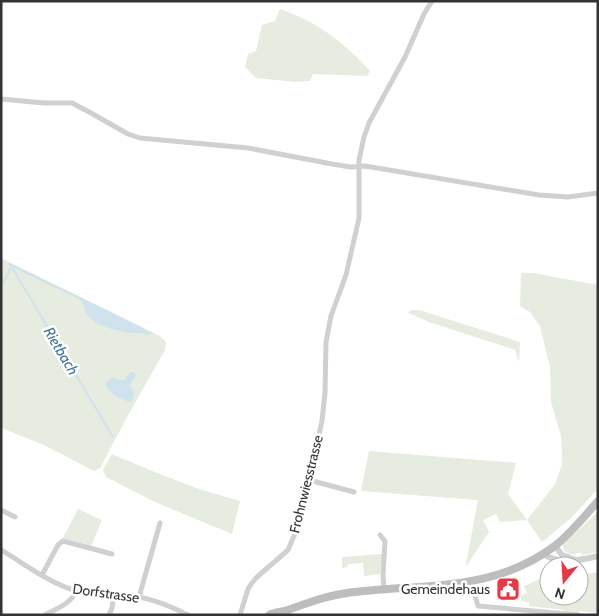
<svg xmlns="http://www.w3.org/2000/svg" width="599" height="616" font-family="Cabin,sans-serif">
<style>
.green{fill:#e6ecdf}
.water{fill:#cfe2ee}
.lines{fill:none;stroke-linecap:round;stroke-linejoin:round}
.stream{stroke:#cfe2ee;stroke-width:2}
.minor{stroke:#d0d0d0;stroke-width:5}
.tertiary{stroke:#d0d0d0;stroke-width:6}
.secondary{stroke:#bdbdbd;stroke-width:8}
.labels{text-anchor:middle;stroke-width:5;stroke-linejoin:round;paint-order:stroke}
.street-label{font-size:14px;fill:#333;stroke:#fff}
.poi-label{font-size:14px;fill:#333;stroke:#fff;text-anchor:end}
.water-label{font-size:15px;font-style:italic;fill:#3f7597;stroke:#fff}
</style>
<rect width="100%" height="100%" fill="#fff"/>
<g class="green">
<path d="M280,9C288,12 295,15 302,18C328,30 351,50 370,71L367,76L313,74L310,81L295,82L256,78L245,67L248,54L256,51L262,25L275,21Z"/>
<path d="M1,258L160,336L166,342L165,350L127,417L100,468L94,471L44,445L1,428Z"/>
<path d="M521,273H533L598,285V489L571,518L542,542L527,520L500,522L496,514L483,520L489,532L467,565L466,564L478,500L361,491L369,451L516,463L508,494L527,520L555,484L562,465V453L561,436L551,402L550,367L540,326L530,312L520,306Z"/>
<path d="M412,310H419L520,342L519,362L515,350L429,322L409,313L408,312Z"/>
<path d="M112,454L157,473L199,489L240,501L232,534L155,502L106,477L103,470Z"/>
<path d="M78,509L102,520L91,546L63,538Z"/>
<path d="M598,511V552L582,555L581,553H577L576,554H569L564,551L563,544L582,527Z"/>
<path d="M382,554L380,574L364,576L363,563L348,564L347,567L342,568V557Z"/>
<path d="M598,572V613L579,611V613L566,612L564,610L529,606V602L521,601V596L527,593L524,586L538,580L549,581V596H579V575Z"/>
</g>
<g class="water">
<path d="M84,299L141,327L153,334C148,335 146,334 141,333C135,332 139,334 133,333C121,332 100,327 91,319C85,314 85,308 82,301Z"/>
<path d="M130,372H133L136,375L129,386L134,391L132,401L129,402C120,398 109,394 105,384L113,377L118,380H124Z"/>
</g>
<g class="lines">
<g class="stream">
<path d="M10,264L113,437"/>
<path d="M11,265L83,300"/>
<path d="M1,287L11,267"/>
</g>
<g class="minor">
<path d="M1,99L44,103H72L91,113L128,134L140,138L248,148L332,164L351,167L365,166L539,195L568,197L598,193"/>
<path d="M309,480L354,492"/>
<path d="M1,510L15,517"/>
<path d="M380,535L385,541L383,575L384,590"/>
<path d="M1,550C25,564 49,583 76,591C95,596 117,594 137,597C154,599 172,607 188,615"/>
<path d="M42,575L58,545L63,541L112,554"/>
<path d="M471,582L478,606L579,615"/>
<path d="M139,597L160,523"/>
<path d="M45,615C56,609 72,603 76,591"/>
<path d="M109,615L112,608L114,595"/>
<path d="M240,615L248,589L252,583L257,577L288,550L294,536L309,480L322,421L325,393L326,342L331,316L346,275L359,218V160L364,137L369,123L405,57L424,14L432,1"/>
</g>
<g class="tertiary">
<path d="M555,546L562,555L573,559"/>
<path d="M543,553C557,566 581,560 598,556"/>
</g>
<path class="secondary" d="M269,615C275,612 282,612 288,610C307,603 326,596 347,593C420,583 492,594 556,545C571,533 585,516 598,501"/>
</g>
<defs>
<g id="civic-square" transform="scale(1.25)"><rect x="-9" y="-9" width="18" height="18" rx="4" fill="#e63946" stroke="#fff"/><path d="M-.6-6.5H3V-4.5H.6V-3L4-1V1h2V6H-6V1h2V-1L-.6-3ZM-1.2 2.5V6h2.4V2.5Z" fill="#fff"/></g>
</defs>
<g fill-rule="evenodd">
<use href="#civic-square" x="508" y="589"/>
</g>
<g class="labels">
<g class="street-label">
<text transform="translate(306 484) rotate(-76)" y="5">Frohnwiesstrasse</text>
<text transform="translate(106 593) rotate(8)" y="5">Dorfstrasse</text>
</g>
<g class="poi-label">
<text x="490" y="594">Gemeindehaus</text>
</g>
<g class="water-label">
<text transform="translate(61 351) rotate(59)" y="5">Rietbach</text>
</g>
</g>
<rect width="599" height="616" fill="none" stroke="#333333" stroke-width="5"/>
<g transform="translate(564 581) rotate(198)"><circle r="24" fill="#ffffff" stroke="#adadad"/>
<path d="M0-4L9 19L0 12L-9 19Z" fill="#e63946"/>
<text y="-8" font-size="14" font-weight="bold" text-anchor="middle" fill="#333333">N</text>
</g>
</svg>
